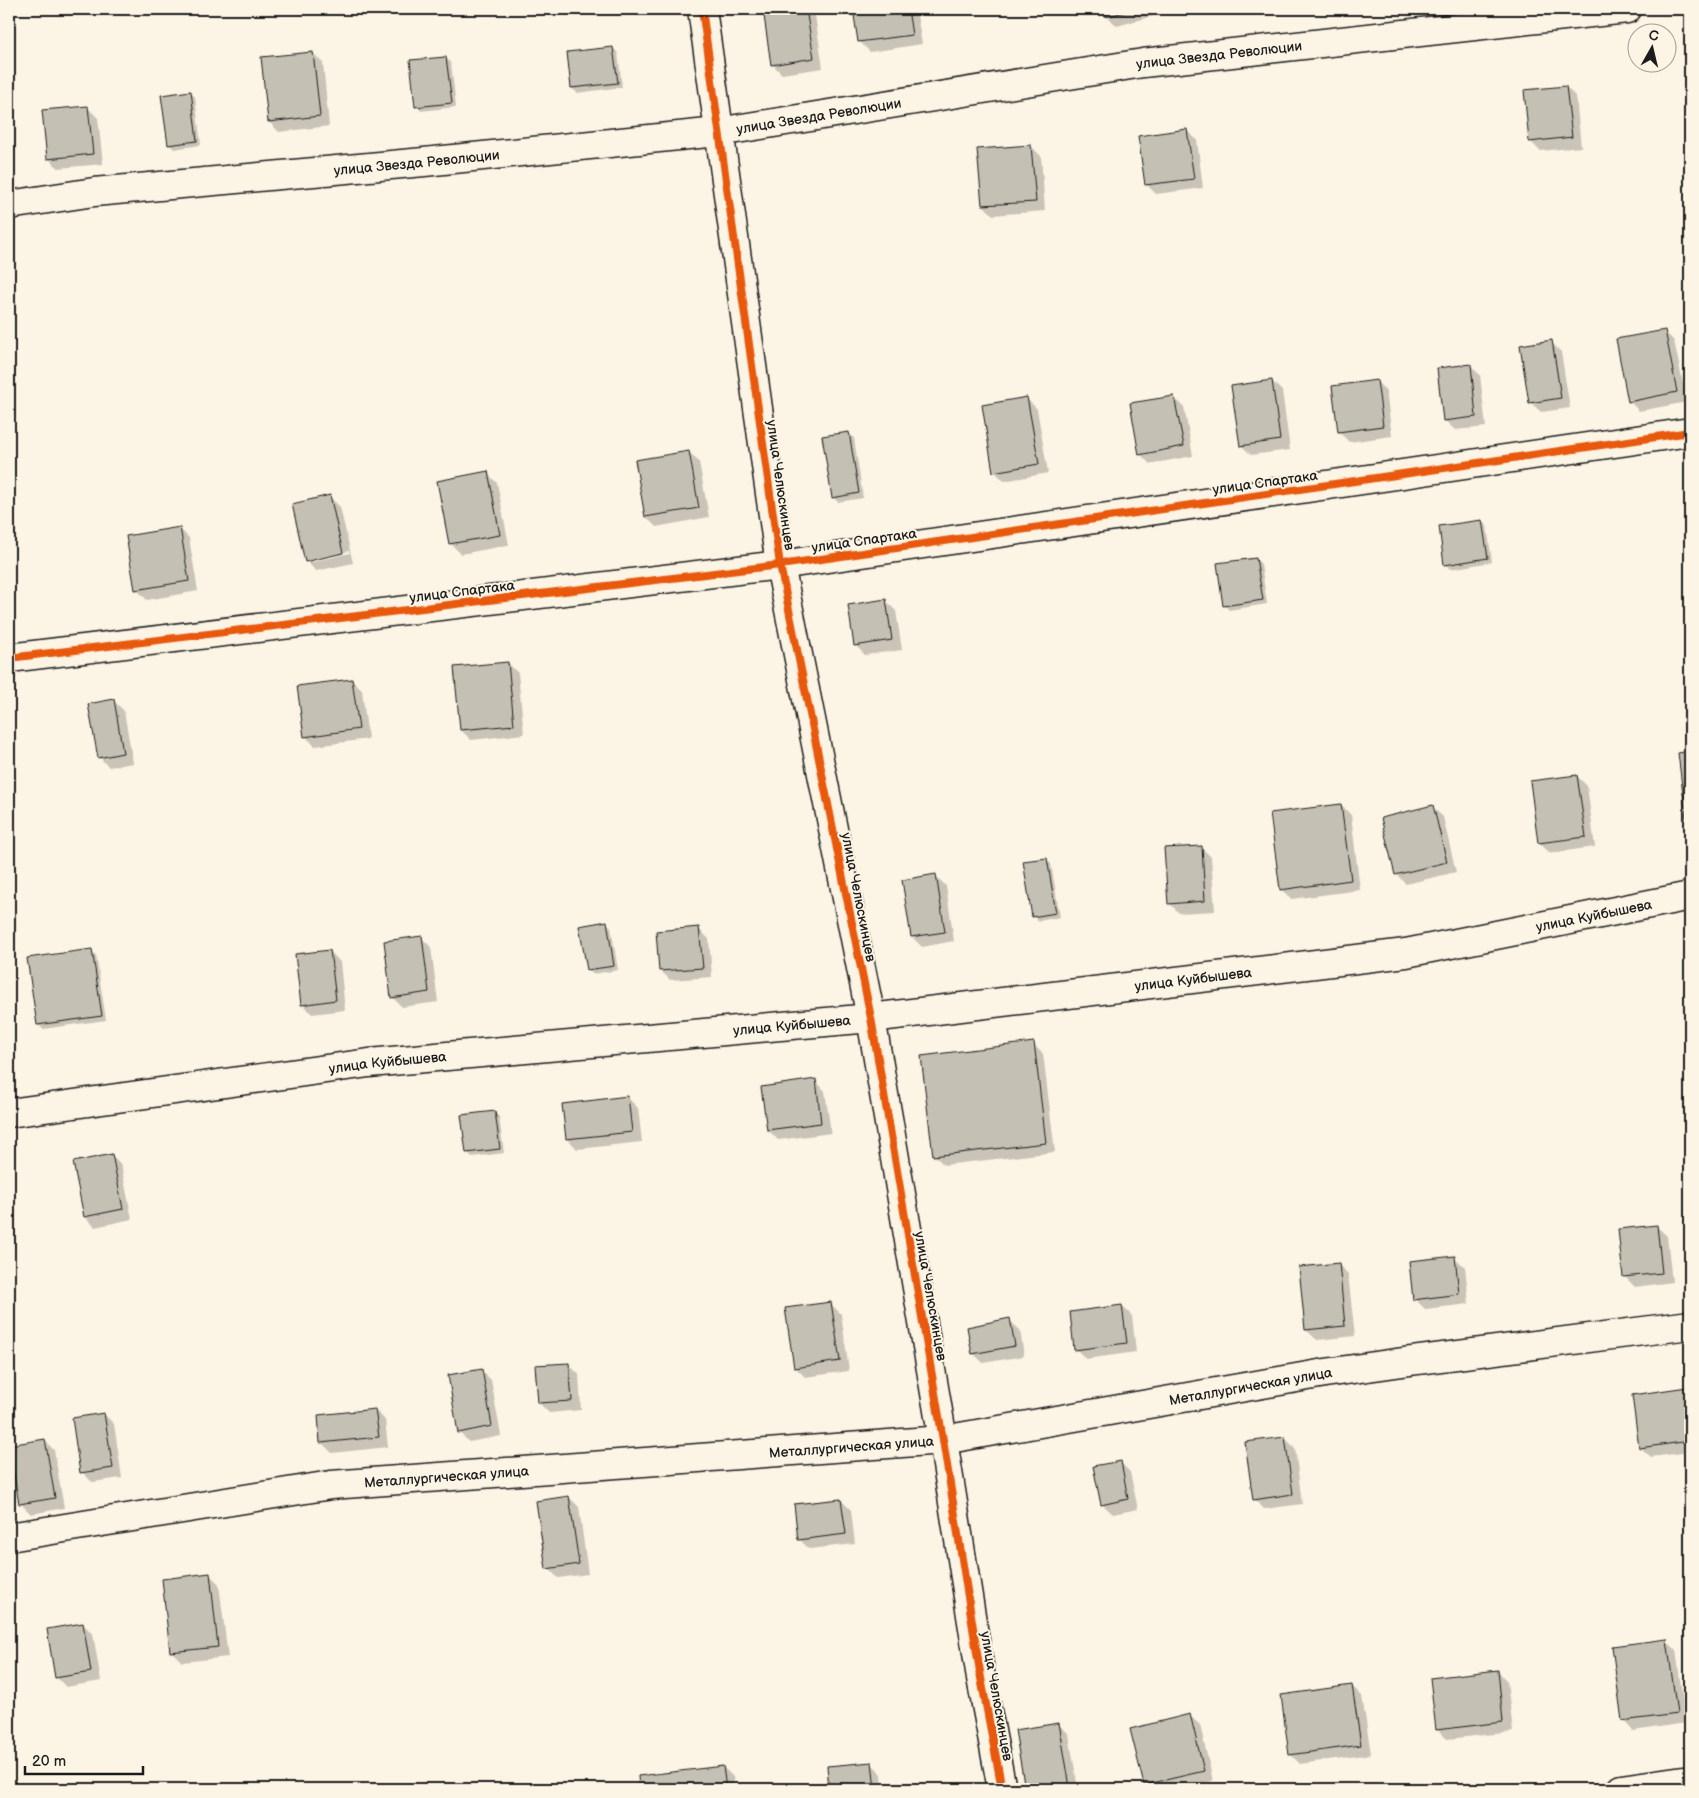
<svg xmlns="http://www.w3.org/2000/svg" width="1699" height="1798" font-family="'Balsamiq Sans',sans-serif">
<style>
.shadow{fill:#0003;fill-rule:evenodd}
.building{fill:#c4c0b3;stroke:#1c1c1c}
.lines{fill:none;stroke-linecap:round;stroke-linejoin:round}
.street-casing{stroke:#1c1c1c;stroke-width:31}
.street{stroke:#fcf5e5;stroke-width:28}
.cycleway-casing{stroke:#fcf5e5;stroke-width:11}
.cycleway{stroke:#e8590c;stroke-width:8}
.labels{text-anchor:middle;stroke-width:4;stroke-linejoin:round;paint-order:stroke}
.street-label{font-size:14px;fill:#1c1c1c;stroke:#fcf5e5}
</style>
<rect width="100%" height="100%" fill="#fcf5e5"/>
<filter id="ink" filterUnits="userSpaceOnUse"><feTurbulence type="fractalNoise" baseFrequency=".02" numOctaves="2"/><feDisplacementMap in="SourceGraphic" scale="10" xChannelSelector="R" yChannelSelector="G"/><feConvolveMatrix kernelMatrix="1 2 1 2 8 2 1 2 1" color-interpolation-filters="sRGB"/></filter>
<g filter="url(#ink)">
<g class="shadow">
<path d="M764,9H814L823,68L782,74L772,64Z"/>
<path d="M855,9H916L922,44L870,52L860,42Z"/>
<path d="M1107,9H1178L1117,26L1107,16Z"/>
<path d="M613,48L618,53L622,87L577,93L572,88Z"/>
<path d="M313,53L323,63L329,126L279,132L269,122Z"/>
<path d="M446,58L451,63L456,107L421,111L417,106Z"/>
<path d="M1566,87L1576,97L1581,147L1540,151L1530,141Z"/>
<path d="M191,92L195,97L201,145L174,149L169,144Z"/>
<path d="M88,108L98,118L103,164L58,168L48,158Z"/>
<path d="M1186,130L1197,140L1203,188L1156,194L1146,184Z"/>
<path d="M1031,146L1041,156L1045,211L993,215L983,205Z"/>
<path d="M1664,331L1674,341L1687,402L1639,411L1629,401Z"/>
<path d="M1551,342L1561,352L1570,408L1541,412L1530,402Z"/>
<path d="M1470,365L1480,375L1486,427L1455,430L1444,420Z"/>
<path d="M1272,381L1282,391L1290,450L1251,455L1241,445Z"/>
<path d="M1376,381L1386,391L1392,436L1349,442L1339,432L1333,387Z"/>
<path d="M1174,397L1184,407L1193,456L1150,464L1140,454Z"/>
<path d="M1027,399L1037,409L1048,473L1004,481L994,471Z"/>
<path d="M849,433L854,438L863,498L838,502L833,497Z"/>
<path d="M689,452L699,462L709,517L656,527L646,517Z"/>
<path d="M487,473L497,483L509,545L461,554L451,544L439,482Z"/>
<path d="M330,497L340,507L353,563L316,571L306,561ZM349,551L350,553L312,562V559Z"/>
<path d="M1482,521L1487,526L1492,562L1450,569L1445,564Z"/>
<path d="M179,528L189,538L198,591L147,600L137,590Z"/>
<path d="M1256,559L1261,564L1267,604L1229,610L1224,605Z"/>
<path d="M886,601L896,611L902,650L865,655L855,645Z"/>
<path d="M508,663L518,673L524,734L471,740L461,730Z"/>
<path d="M352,680L362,690L368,739L315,746L305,736Z"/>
<path d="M114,701L124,711L133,763L109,767L99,757Z"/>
<path d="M1690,753V835L1680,754Z"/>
<path d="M1577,776L1587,786L1595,847L1550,853L1539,843Z"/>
<path d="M1341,805L1351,815L1360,890L1291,899L1281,889Z"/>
<path d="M1432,807L1443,817L1456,872L1406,884L1396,874Z"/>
<path d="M1201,847L1211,857L1215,911L1179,913L1169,903Z"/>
<path d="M1046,859L1051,864L1060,917L1038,921L1033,916Z"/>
<path d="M936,876L946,886L954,941L922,947L912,937Z"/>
<path d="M606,922L611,927L618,970L593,974L588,969Z"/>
<path d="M699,929L709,939L712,977L670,980L660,970Z"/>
<path d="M421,937L431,947L438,1002L402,1007L392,997Z"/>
<path d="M91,950L96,955L106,1020L43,1029L38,1025Z"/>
<path d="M330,951L340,962L345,1010L312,1014L302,1004Z"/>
<path d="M1033,1044L1043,1054L1055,1152L944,1165L934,1155Z"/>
<path d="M815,1080L825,1091L831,1133L778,1140L768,1130Z"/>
<path d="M628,1098L638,1108L642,1142L577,1149L567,1138Z"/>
<path d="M494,1112L499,1117L504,1153L472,1157L467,1152Z"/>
<path d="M111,1155L121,1165L132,1219L95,1227L85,1217Z"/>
<path d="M1656,1226L1667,1236L1672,1282L1635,1287L1625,1277Z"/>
<path d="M1454,1257L1465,1267L1469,1304L1425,1309L1415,1299Z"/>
<path d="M1338,1264L1348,1274L1355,1336L1317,1340L1306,1330Z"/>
<path d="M831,1304L841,1314L849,1371L805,1377L795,1367Z"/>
<path d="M1122,1306L1132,1316L1136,1352L1086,1359L1076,1349Z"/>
<path d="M1009,1320L1020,1330L1024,1356L983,1363L973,1353Z"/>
<path d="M568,1364L579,1374L581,1410L549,1413L539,1403Z"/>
<path d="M481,1370L491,1380L501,1436L469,1442L459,1432Z"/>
<path d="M1686,1388L1690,1392V1452L1651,1457L1640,1447Z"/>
<path d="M375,1410L385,1420L388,1447L332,1453L322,1443Z"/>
<path d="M104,1414L114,1424L122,1478L92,1482L82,1472Z"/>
<path d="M1285,1438L1295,1448L1302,1504L1264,1509L1254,1499Z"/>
<path d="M44,1440L54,1450L64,1508L31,1514L21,1504L10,1446Z"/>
<path d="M1120,1462L1130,1472L1138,1509L1113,1514L1102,1504Z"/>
<path d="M569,1497L579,1507L588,1574L558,1578L548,1568Z"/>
<path d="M841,1500L851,1510L855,1544L809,1549L799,1539Z"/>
<path d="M209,1574L219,1584L228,1657L182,1662L172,1652L163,1580Z"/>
<path d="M83,1624L93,1634L101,1681L66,1687L56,1677Z"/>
<path d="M1666,1640L1676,1650L1686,1723L1633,1731L1623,1720Z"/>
<path d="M1497,1671L1507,1681L1513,1732L1447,1739L1437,1729Z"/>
<path d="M1352,1686L1362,1696L1371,1754L1300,1764L1290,1754Z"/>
<path d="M1189,1715L1200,1725L1213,1781L1177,1789H1150L1145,1785Z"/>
<path d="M1058,1724L1069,1734L1078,1789H1026L1016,1731Z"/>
<path d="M872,1764L882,1774L883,1789H830L828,1767Z"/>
<path d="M723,1767L733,1777L734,1789H641L639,1777Z"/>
</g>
<g class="building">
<path d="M763,9H806L814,58L771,65Z"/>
<path d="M853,9H908L912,35L858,42Z"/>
<path d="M1105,9H1135L1106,17Z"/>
<path d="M613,47L618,83L571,88L567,52Z"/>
<path d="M313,52L320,116L268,122L261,57Z"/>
<path d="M446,57L452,103L415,107L410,60Z"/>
<path d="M1566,86L1572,137L1529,142L1524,90Z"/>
<path d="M191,91L197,141L168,145L161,95Z"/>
<path d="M88,106L93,154L47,159L42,110Z"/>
<path d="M1187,129L1194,179L1145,185L1138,136Z"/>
<path d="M1031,145L1036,202L982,205L977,149Z"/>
<path d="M1665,330L1677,392L1628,402L1616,339Z"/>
<path d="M1552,340L1561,398L1529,403L1520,345Z"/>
<path d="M1471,364L1476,417L1443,421L1437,368Z"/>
<path d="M1272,380L1280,440L1240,446L1231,386Z"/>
<path d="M1377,380L1383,426L1338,432L1332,386Z"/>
<path d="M1174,396L1184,446L1139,455L1130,403Z"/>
<path d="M1027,397L1039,464L993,472L982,405Z"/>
<path d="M849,432L859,493L832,498L822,436Z"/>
<path d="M689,451L699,508L645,517L635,460Z"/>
<path d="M488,471L500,535L449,544L437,481Z"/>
<path d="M330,495L343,553L305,562L292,504Z"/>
<path d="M1482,520L1488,558L1444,565L1439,526Z"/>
<path d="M180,527L189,581L135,590L126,536Z"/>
<path d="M1256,558L1263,600L1223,606L1217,563Z"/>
<path d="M886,599L892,640L854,646L848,605Z"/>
<path d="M508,662L514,725L460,730L454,667Z"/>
<path d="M352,679L359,729L304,737L297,686Z"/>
<path d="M114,699L123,753L98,758L88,704Z"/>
<path d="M1690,751V834L1688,835L1678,753Z"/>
<path d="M1577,775L1586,837L1538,843L1530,781Z"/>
<path d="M1341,804L1351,880L1280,890L1270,813Z"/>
<path d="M1433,805L1447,862L1395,875L1381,818Z"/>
<path d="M1202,846L1205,901L1168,904L1164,848Z"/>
<path d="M1047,858L1056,913L1032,917L1023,861Z"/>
<path d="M936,874L945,932L911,937L902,880Z"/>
<path d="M607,921L614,966L587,970L579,926Z"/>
<path d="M699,927L703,968L659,971L656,931Z"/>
<path d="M422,936L429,992L391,998L384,941Z"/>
<path d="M92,949L102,1016L37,1025L27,958Z"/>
<path d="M330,950L336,1000L301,1005L295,954Z"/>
<path d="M1034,1042L1046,1143L933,1156L921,1056Z"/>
<path d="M816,1079L821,1123L767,1130L761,1087Z"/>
<path d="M628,1096L632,1132L566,1139L562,1104Z"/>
<path d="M495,1111L500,1149L466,1153L461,1115Z"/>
<path d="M112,1154L123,1209L84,1217L73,1162Z"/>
<path d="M1657,1225L1662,1273L1623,1277L1618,1229Z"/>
<path d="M1455,1256L1459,1294L1413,1300L1409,1261Z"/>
<path d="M1339,1263L1345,1326L1305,1330L1299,1267Z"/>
<path d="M831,1302L840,1361L794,1368L785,1308Z"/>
<path d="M1122,1305L1127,1343L1074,1350L1070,1312Z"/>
<path d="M1010,1318L1015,1346L972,1354L967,1327Z"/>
<path d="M569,1363L572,1401L538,1403L535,1365Z"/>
<path d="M482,1369L492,1426L458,1433L448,1375Z"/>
<path d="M1687,1387L1690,1410V1441L1639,1448L1632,1395Z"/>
<path d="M375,1409L379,1437L320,1443L318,1415Z"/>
<path d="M104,1413L113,1468L80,1473L72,1418Z"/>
<path d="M1285,1437L1293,1494L1253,1500L1245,1442Z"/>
<path d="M45,1439L55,1498L19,1504L9,1445Z"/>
<path d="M1121,1461L1128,1499L1101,1505L1093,1466Z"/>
<path d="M569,1496L579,1564L546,1569L536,1501Z"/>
<path d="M841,1499L846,1534L798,1540L794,1504Z"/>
<path d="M210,1573L218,1647L170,1652L162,1579Z"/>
<path d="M83,1623L91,1672L55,1678L47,1629Z"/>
<path d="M1667,1639L1677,1714L1622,1721L1612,1646Z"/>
<path d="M1498,1670L1503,1722L1436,1730L1430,1678Z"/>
<path d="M1352,1685L1361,1745L1289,1755L1281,1695Z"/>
<path d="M1190,1714L1204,1771L1144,1785L1130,1729Z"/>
<path d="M1059,1723L1070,1787L1056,1789H1025L1015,1730Z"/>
<path d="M872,1762L875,1789H829L827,1766Z"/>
<path d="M723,1766L726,1789H639L638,1776Z"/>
</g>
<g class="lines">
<g class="street-casing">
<g id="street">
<path d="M702,9L780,565L871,1018L943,1440L981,1678L1002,1789"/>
<path id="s1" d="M9,205L94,192L424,162L718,132L1143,63L1627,9"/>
<path d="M9,658L780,565L1690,432"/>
<path id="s2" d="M9,1113L369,1063L871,1018L1406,953L1690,896"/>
<path id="s3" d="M9,1537L331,1485L943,1440L1325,1373L1403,1362L1690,1325"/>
<path d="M1621,1789L1690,1779"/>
</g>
</g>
<use href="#street" class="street"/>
<g class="cycleway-casing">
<g id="cycleway">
<path d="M702,9L780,565L871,1018L943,1440L981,1678L1002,1789"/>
<path d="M9,658L780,565L1690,432"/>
</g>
</g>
<use href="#cycleway" class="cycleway"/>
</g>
</g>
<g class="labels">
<g class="street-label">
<text dy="5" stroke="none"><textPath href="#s1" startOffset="1220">улица Звезда Революции</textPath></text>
<text dy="5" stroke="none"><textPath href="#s1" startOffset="815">улица Звезда Революции</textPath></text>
<text dy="5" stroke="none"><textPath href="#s1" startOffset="410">улица Звезда Революции</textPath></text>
<text transform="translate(1265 482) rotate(-8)" y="5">улица Спартака</text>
<text transform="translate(781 485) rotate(82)" y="5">улица Челюскинцев</text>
<text transform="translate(864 540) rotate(-8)" y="5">улица Спартака</text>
<text transform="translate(462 591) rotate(-7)" y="5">улица Спартака</text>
<text transform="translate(859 897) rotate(79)" y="5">улица Челюскинцев</text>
<text dy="5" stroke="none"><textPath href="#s2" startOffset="1598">улица Куйбышева</textPath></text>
<text dy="5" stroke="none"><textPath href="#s2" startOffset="1192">улица Куйбышева</textPath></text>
<text dy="5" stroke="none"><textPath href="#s2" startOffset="788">улица Куйбышева</textPath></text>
<text dy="5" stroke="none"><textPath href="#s2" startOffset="382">улица Куйбышева</textPath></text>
<text transform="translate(931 1296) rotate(80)" y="5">улица Челюскинцев</text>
<text dy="5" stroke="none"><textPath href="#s3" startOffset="1252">Металлургическая улица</textPath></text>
<text dy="5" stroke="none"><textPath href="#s3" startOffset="848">Металлургическая улица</textPath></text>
<text dy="5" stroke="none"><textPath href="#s3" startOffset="442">Металлургическая улица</textPath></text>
<text transform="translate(997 1696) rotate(80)" y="5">улица Челюскинцев</text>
</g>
</g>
<rect width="1699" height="1798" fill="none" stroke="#fcf5e5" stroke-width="30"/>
<rect x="15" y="15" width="1669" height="1768" fill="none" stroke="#1c1c1c" stroke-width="2" filter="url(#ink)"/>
<g transform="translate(1652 48) rotate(8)"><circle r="24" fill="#fcf5e5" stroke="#a29e95"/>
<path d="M0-4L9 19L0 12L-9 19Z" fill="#1c1c1c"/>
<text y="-8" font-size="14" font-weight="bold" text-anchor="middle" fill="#1c1c1c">С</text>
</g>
<path d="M25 1766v8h118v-8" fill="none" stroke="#1c1c1c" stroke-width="2.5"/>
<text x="32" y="1766" font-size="15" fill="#1c1c1c" stroke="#fcf5e5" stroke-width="4" paint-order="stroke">20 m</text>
</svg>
